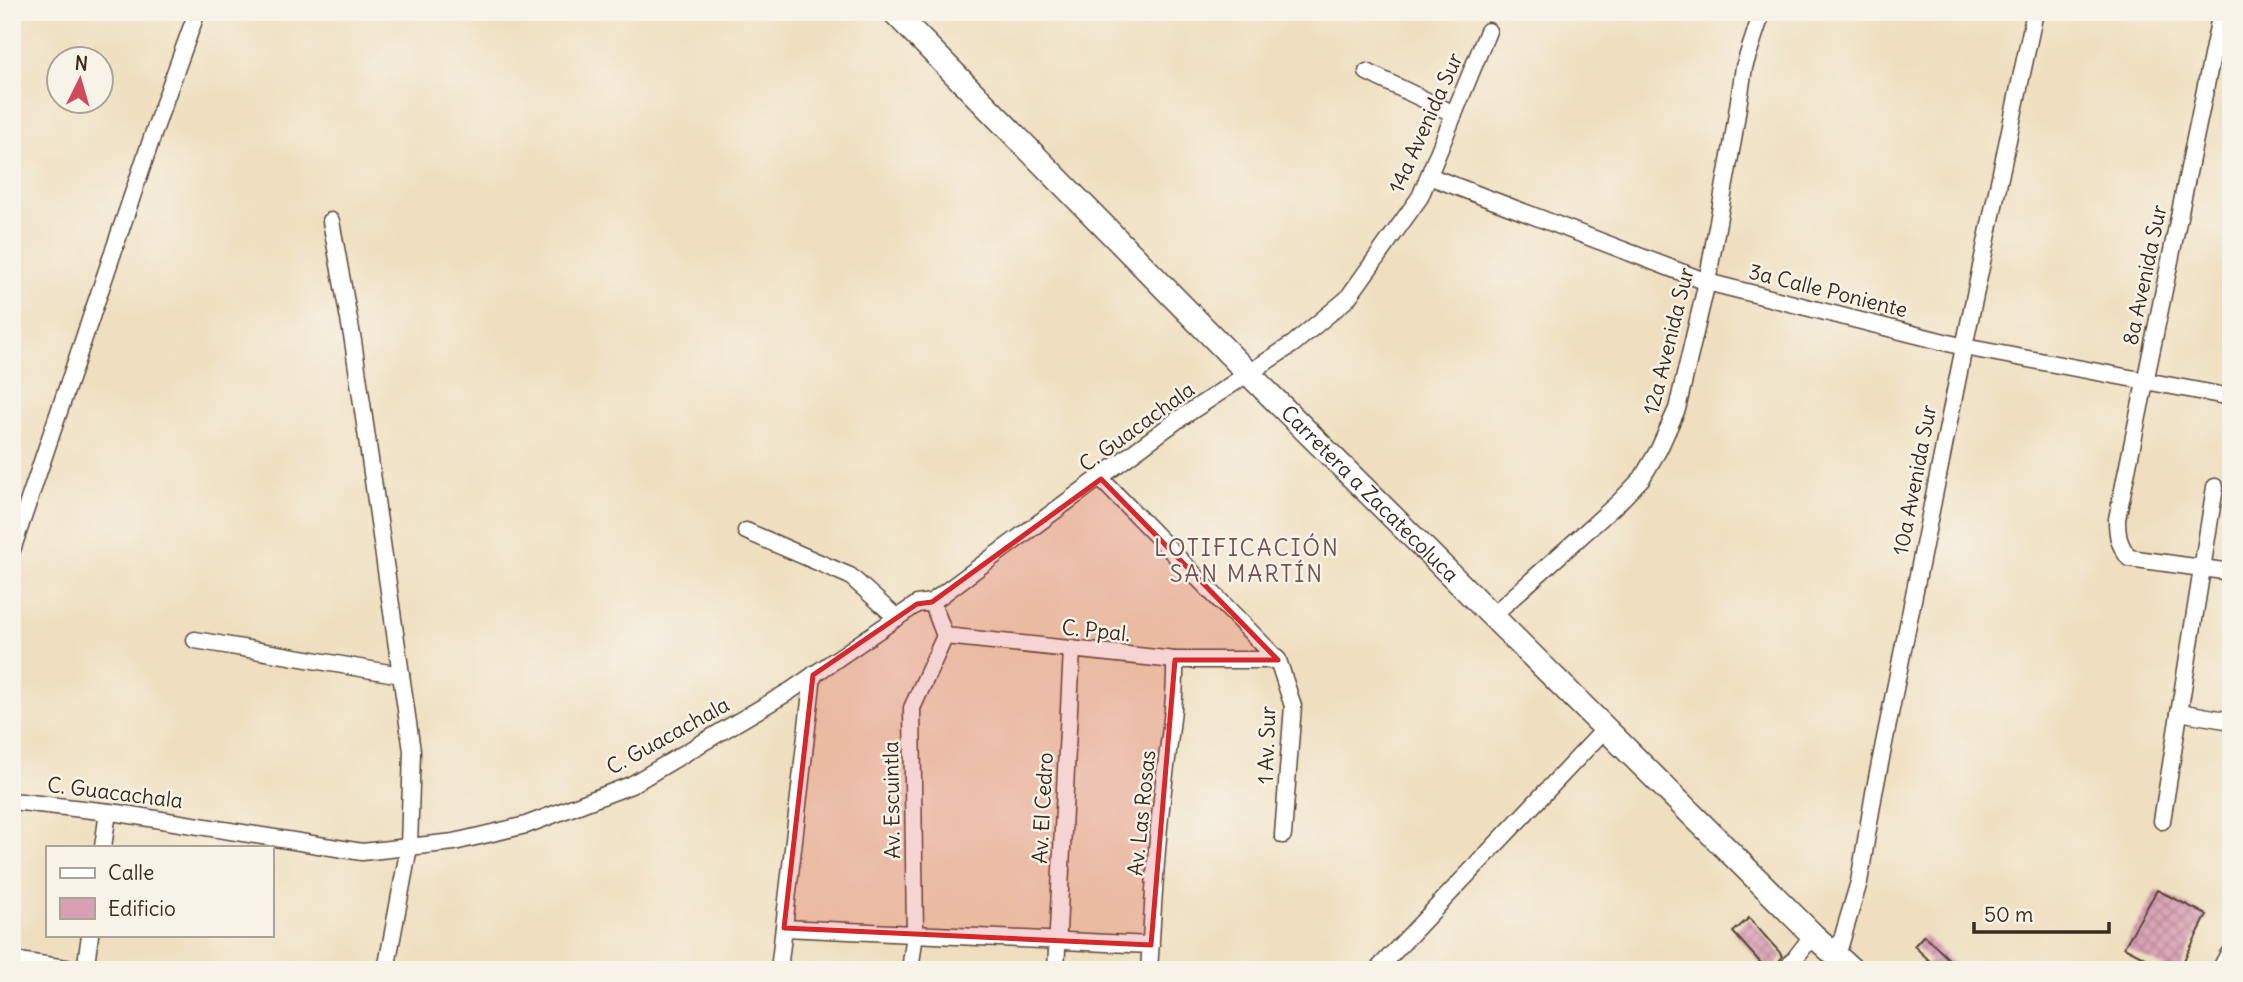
<svg xmlns="http://www.w3.org/2000/svg" width="2243" height="982" font-family="Delius,sans-serif">
<style>
.building{fill:url(#building-cross-hatch)}
.lines{fill:none;stroke-linecap:round;stroke-linejoin:round}
.street-casing{stroke:#564536;stroke-width:19}
.secondary-casing{stroke:#564536;stroke-width:26}
.street{stroke:#fff;stroke-width:16}
.secondary{stroke:#fff;stroke-width:23}
.marked{fill:#d62828;fill-opacity:0.2;stroke:#d62828;stroke-width:5;stroke-linejoin:round}
.labels{text-anchor:middle;stroke-width:5;stroke-linejoin:round;paint-order:stroke}
.street-label{font-size:21px;fill:#3b2a1e;stroke:#f7f3e8}
.neighbourhood-label{font-size:23px;letter-spacing:2px;fill:#725353;stroke:#f7f3e8}
</style>
<defs>
<pattern id="building-cross-hatch" width="8" height="8" patternUnits="userSpaceOnUse" patternTransform="scale(1.75)"><rect width="8" height="8" fill="#d9a0b5"/><path d="M0 0l8 8M0 8l8-8" fill="none" stroke="#b18393"/></pattern>
</defs>
<rect width="100%" height="100%" fill="#f7f3e8"/>
<filter id="ink" filterUnits="userSpaceOnUse"><feTurbulence type="fractalNoise" baseFrequency=".0143" numOctaves="2"/><feDisplacementMap in="SourceGraphic" scale="14" xChannelSelector="R" yChannelSelector="G"/><feConvolveMatrix kernelMatrix="1 2 1 2 8 2 1 2 1" color-interpolation-filters="sRGB"/></filter>
<filter id="wash" filterUnits="userSpaceOnUse"><feTurbulence type="fractalNoise" baseFrequency=".00686" numOctaves="4" result="noise"/><feDisplacementMap in="SourceGraphic" scale="28" xChannelSelector="R" yChannelSelector="G"/><feGaussianBlur stdDeviation="1.57" result="paint"/><feColorMatrix in="noise" values="0 0 0 0 0 0 0 0 0 0 0 0 0 0 0 0 0 1.4 0 .05"/><feComposite in="paint" operator="in"/></filter>
<g filter="url(#wash)">
<rect width="100%" height="100%" fill="#efdfc0"/>
<g id="blocks">
<g class="building">
<path d="M2157,890L2207,915L2179,970H2169L2124,947Z"/>
<path d="M1749,918L1783,956L1772,970H1767L1733,932Z"/>
<path d="M1924,935L1960,970H1922L1930,961L1914,946Z"/>
</g>
</g>
</g>
<g filter="url(#ink)">
<use href="#blocks" fill-opacity="0" stroke="#564536" stroke-width="2"/>
<g class="lines">
<g class="street-casing">
<g id="street">
<path d="M2221,12L2117,519C2117,536 2119,545 2129,558L2231,572"/>
<path d="M1367,72L1454,114"/>
<path d="M1429,176L1707,282L1964,347L2231,397"/>
<path d="M331,221L353,341L412,751L409,847L386,970"/>
<path d="M1101,479L1278,660L1293,706L1283,835"/>
<path d="M746,531L850,576L897,618"/>
<path d="M12,550L160,114L197,12"/>
<path d="M932,602L945,636L1175,660H1278"/>
<path d="M1493,615L1619,502L1642,478L1659,449L1677,409L1707,282L1733,140L1744,67L1762,12"/>
<path d="M195,640L401,675"/>
<path d="M2179,712L2231,721"/>
<path d="M12,801L118,813L362,852L454,842L526,825L631,785L790,691L917,604L932,602L1176,421L1293,344L1347,299L1420,197L1488,31"/>
<path d="M2162,821L2215,487"/>
<path d="M103,847L108,812"/>
<path d="M784,928L1151,945"/>
<path d="M1837,956L1859,882L1874,793L1964,347L2035,12"/>
<path d="M12,960L79,970"/>
<path d="M85,970L90,935"/>
<path d="M779,970L813,675"/>
<path d="M910,970L915,934L912,708L945,636"/>
<path d="M1056,970L1072,649"/>
<path d="M1149,970C1153,913 1155,855 1162,799C1167,752 1176,707 1175,660"/>
<path d="M1377,970L1606,728"/>
<path d="M1786,970L1813,935"/>
</g>
</g>
<g class="secondary-casing">
<g id="secondary">
<path id="s1" d="M894,12L1249,374L1813,935L1852,970"/>
<path d="M2224,970L2231,957"/>
</g>
</g>
<use href="#street" class="street"/>
<use href="#secondary" class="secondary"/>
</g>
</g>
<path class="marked" d="M1101,479L1278,660H1175L1151,945L784,928L813,675L917,604L932,602Z"/>
<g class="labels">
<g class="street-label">
<text transform="translate(1426 123) rotate(-66)" y="7">14a Avenida Sur</text>
<text transform="translate(2145 275) rotate(-78)" y="7">8a Avenida Sur</text>
<text transform="translate(1828 291) rotate(14)" y="7">3a Calle Poniente</text>
<text transform="translate(1669 341) rotate(-76)" y="7">12a Avenida Sur</text>
<text transform="translate(1137 427) rotate(-36)" y="7">C. Guacachala</text>
<text transform="translate(1915 480) rotate(-79)" y="7">10a Avenida Sur</text>
<text dy="7" stroke="none"><textPath href="#s1" startOffset="677">Carretera a Zacatecoluca</textPath></text>
<text transform="translate(1096 631) rotate(6)" y="7">C. Ppal.</text>
<text transform="translate(668 736) rotate(-29)" y="7">C. Guacachala</text>
<text transform="translate(1267 745) rotate(-88)" y="7">1 Av. Sur</text>
<text transform="translate(115 793) rotate(7)" y="7">C. Guacachala</text>
<text transform="translate(892 800) rotate(-91)" y="7">Av. Escuintla</text>
<text transform="translate(1043 808) rotate(-87)" y="7">Av. El Cedro</text>
<text transform="translate(1142 813) rotate(-84)" y="7">Av. Las Rosas</text>
</g>
<g class="neighbourhood-label">
<text x="1247" y="556">LOTIFICACIÓN<tspan x="1247" dy="26">SAN MARTÍN</tspan></text>
</g>
</g>
<rect width="2243" height="982" fill="none" stroke="#f7f3e8" stroke-width="42"/>
<rect x="46" y="846" width="228" height="91" fill="#f7f3e8" stroke="#aca397" stroke-width="2"/>
<rect x="60" y="868" width="35" height="10" fill="#ffffff" stroke="#aca397" stroke-width="2"/>
<text x="108" y="880" font-size="21" fill="#3b2a1e">Calle</text>
<rect x="60" y="898" width="35" height="21" fill="#d9a0b5" stroke="#aca397" stroke-width="2"/>
<text x="108" y="916" font-size="21" fill="#3b2a1e">Edificio</text>
<g transform="translate(80 80) rotate(5)"><circle r="33" fill="#f7f3e8" stroke="#aca397" stroke-width="2"/>
<path d="M0-5L12 26L0 18L-12 26Z" fill="#d1495b"/>
<text y="-10" font-size="19" font-weight="bold" text-anchor="middle" fill="#3b2a1e">N</text>
</g>
<path d="M1974 922v10h135v-10" fill="none" stroke="#3b2a1e" stroke-width="3.5"/>
<text x="1984" y="922" font-size="21" fill="#3b2a1e" stroke="#f7f3e8" stroke-width="5" paint-order="stroke">50 m</text>
</svg>
